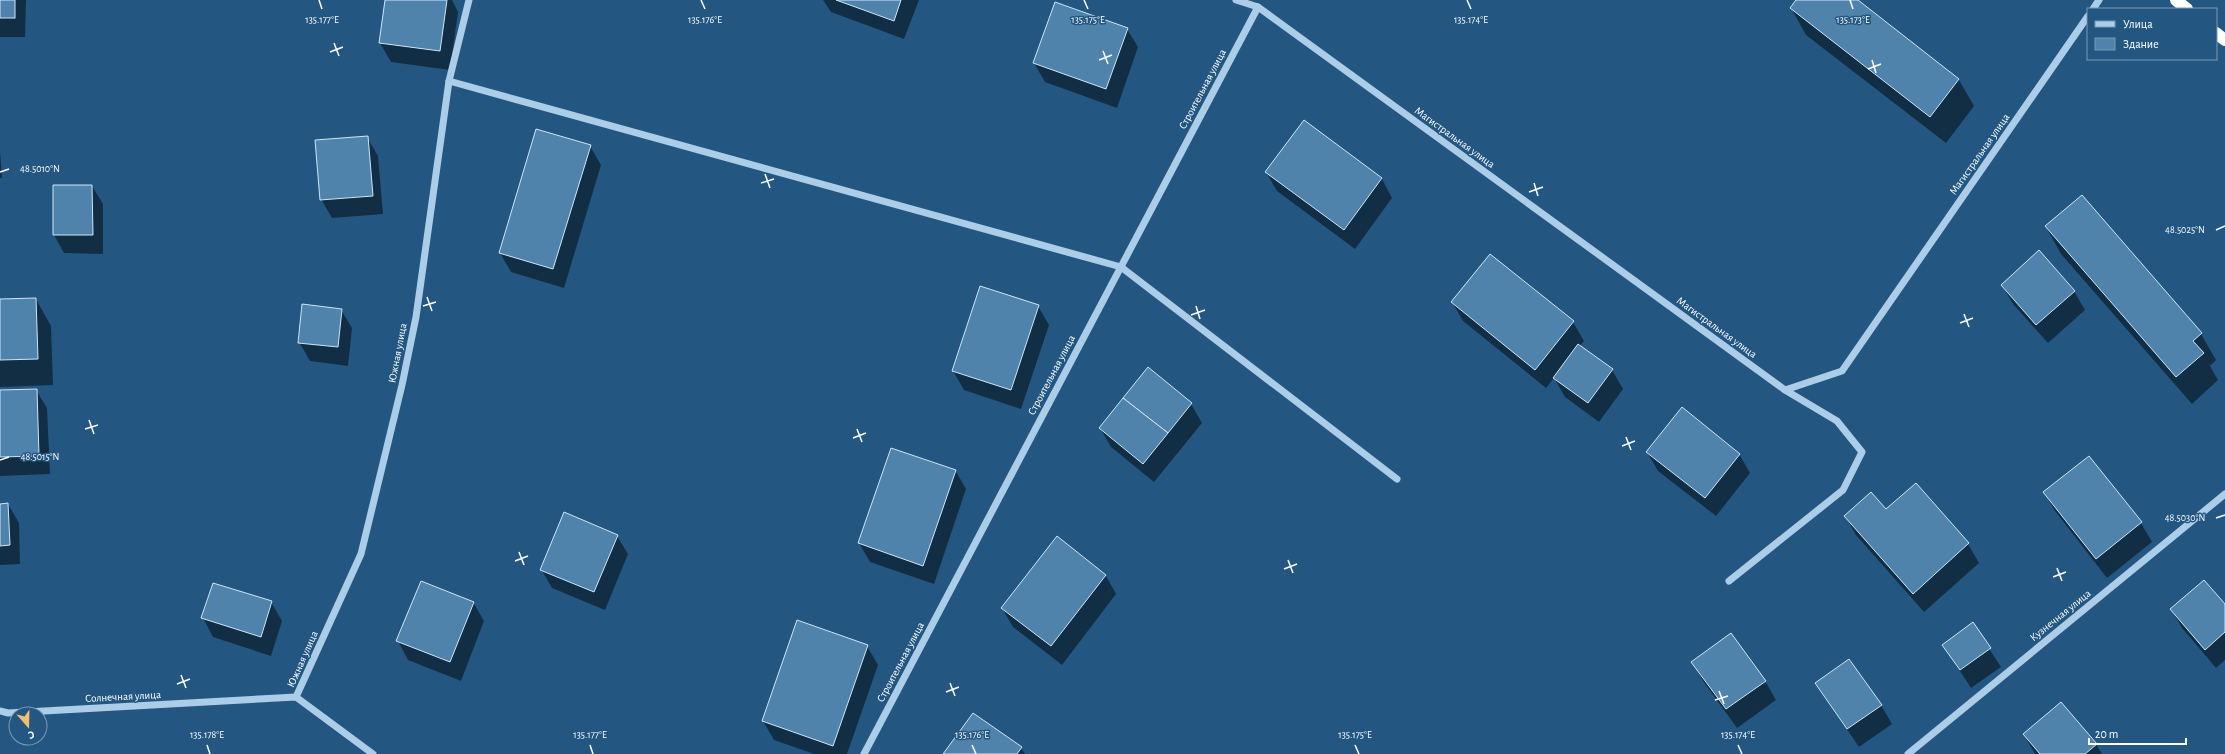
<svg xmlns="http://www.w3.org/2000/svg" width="2225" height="754" font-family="'Alegreya Sans',sans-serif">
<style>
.shadow{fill:#0007}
.building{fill:#5083ac;stroke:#cfe5f6}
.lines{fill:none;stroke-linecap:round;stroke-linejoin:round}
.minor{stroke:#abcde7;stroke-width:7}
.highway{stroke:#fff;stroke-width:12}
.ticks{fill:none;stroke:#fff;stroke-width:1.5}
.labels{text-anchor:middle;stroke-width:3;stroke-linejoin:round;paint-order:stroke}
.street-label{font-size:11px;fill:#fff;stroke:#235782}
.ticks-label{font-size:10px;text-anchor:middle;fill:#fff;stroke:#235782;stroke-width:3;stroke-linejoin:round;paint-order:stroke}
</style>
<rect width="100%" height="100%" fill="#235782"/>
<g class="shadow">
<path d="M0,0H26L25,37H0Z"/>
<path d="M386,0H452L458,12L450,70L391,62L380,43Z"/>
<path d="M823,0H919L904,39L831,12Z"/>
<path d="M1797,0H1856L1959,80L1974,106L1946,143L1806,35L1791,8Z"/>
<path d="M1127,29L1138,47L1117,108L1045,82L1034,63Z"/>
<path d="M1304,121L1382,179L1392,198L1355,249L1277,191L1266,172Z"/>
<path d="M367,137L378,156L383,214L332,218L321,199Z"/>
<path d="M590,146L601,165L564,288L511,272L500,253Z"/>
<path d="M0,151L2,178H0Z"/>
<path d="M92,186L103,204V254L64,253L54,235Z"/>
<path d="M2046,227L2201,334L2216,360L2210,366L2218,380L2192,404L2061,254Z"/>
<path d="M2002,285L2074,291L2085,310L2048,343L2013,304Z"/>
<path d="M36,299L51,326L53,385L0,387V300Z"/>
<path d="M1452,302L1573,322L1584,341L1580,346L1612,370L1623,389L1599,422L1565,397L1554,378L1546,388L1463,321Z"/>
<path d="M1038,306L1049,325L1021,409L964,390L953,371Z"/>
<path d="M341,310L352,328L348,366L310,361L299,342Z"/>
<path d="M36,390L47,408L50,474L0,476V391Z"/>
<path d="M1191,404L1202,423L1154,482L1111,447L1100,428Z"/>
<path d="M1647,452L1739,454L1750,473L1716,516L1658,471Z"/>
<path d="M2088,457L2141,523L2152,542L2107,578L2055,511L2044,492Z"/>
<path d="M955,470L966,489L934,584L870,562L859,543Z"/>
<path d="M8,504L19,523L20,564L0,565V505Z"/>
<path d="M1845,516L1968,544L1979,563L1924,612L1856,535Z"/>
<path d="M617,536L628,554L605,610L552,588L541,569Z"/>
<path d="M1106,576L1116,594L1062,665L1013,627L1002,608Z"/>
<path d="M271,602L282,621L271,656L213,637L203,618Z"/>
<path d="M473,602L484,621L461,681L408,660L398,641Z"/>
<path d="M2225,606V660L2216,668L2182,628L2171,609Z"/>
<path d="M1973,624L2001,667L1971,688L1943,645Z"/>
<path d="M867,646L878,665L847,754H814L774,740L763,721Z"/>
<path d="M1692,662L1765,681L1776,700L1737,728L1703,681Z"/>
<path d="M1816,684L1881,705L1892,724L1859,747Z"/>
<path d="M2024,735L2096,744L2102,754H2035Z"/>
<path d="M1021,748L1025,754H945Z"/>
</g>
<g class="building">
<rect x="0" y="0" width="15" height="18"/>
<path d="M385,0H447L440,51L379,43Z"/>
<path d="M836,0H901L894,21Z"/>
<path d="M1796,0H1858L1959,79L1930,117L1790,8Z"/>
<path d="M1055,2L1128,28L1106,89L1033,63Z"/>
<path d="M1304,120L1382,178L1344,230L1265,172Z"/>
<path d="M536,129L591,145L553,269L499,253Z"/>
<path d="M368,136L373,196L320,200L315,140Z"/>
<path d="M53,185H92L93,235H53Z"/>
<path d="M2082,195L2202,333L2193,341L2204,353L2176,377L2045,226Z"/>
<path d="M2039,250L2075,291L2036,325L2001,285Z"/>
<path d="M1490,254L1574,321L1535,370L1451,302Z"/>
<path d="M980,286L1039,305L1011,390L952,371Z"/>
<path d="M36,298L38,359L0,360V299Z"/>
<path d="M302,304L342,309L338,347L298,343Z"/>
<path d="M1578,344L1613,369L1588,403L1553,378Z"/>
<path d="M1148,367L1192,403L1168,433L1123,398Z"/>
<path d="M37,389L39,456L0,457V390Z"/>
<path d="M1123,398L1168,433L1143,464L1099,428Z"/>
<path d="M1682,407L1740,454L1705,498L1646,452Z"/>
<path d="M891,448L956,470L923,566L858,543Z"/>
<path d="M2089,456L2142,522L2096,559L2043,492Z"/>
<path d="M1916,483L1969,543L1913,594L1844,516L1871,492L1886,509Z"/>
<path d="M8,503L10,545L0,546V504Z"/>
<path d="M564,512L618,535L594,592L540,570Z"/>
<path d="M1057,536L1106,575L1051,646L1001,608Z"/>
<path d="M2204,580L2225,604V632L2205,650L2170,609Z"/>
<path d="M421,581L474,602L450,662L396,641Z"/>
<path d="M213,583L272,601L261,637L201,618Z"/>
<path d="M797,620L868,645L833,746L762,721Z"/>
<path d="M1973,622L1991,648L1960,670L1942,645Z"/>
<path d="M1731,633L1766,681L1726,709L1691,662Z"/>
<path d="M1849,659L1882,705L1847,729L1815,683Z"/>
<path d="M2061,702L2097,744L2085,754H2040L2023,734Z"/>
<path d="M973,713L1022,747L1017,754H943Z"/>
</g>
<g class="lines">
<g class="minor">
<path d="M1236,0L1258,7L1785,390L1842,371L2088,16"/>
<path d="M2093,9L2099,0"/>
<path d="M449,81L1121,267L1397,479"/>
<path d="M1729,581L1843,490L1862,452L1837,421L1785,390"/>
<path d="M296,697L361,554L402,385L416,317L449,81L469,0"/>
<path d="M0,711L8,713L296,697L373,754"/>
<path d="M864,754L1258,7"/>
<path d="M1908,754L2225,494"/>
</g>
<g class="highway">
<path d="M2176,0L2187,9"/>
<path d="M2216,33L2225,40"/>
</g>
</g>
<path class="ticks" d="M319,0L322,9M701,0L705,9M1084,0L1088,9M1467,0L1471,9M1850,0L1853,9M334,43L339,56M1103,51L1108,64M330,52L343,47M1099,60L1112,55M1872,60L1876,73M1868,69L1881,64M0,172L9,169M765,174L770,188M761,183L774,179M1534,183L1538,196M1529,192L1543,187M2216,230L2225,226M427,297L432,311M423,306L436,302M1196,306L1200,319M1964,314L1969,327M1191,315L1205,310M1960,323L1973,318M89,420L94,434M85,429L98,425M857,429L862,442M1626,437L1631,450M853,438L866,433M1622,446L1635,441M0,460L9,457M2216,518L2225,515M519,552L524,565M1288,560L1293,573M515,561L528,556M2057,568L2062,581M1284,569L1297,564M2053,577L2066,572M181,675L186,688M950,683L955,696M177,684L190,679M1719,691L1724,704M946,692L959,687M1715,700L1728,696M207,745L210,754M590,745L593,754M972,745L976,754M1355,745L1359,754M1738,745L1742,754"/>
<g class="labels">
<g class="street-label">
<text transform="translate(1202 89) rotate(-62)" y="4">Строительная улица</text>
<text transform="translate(1455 137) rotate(36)" y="4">Магистральная улица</text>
<text transform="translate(1979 154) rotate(-55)" y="4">Магистральная улица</text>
<text transform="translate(1717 327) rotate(36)" y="4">Магистральная улица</text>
<text transform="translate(397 353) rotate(-79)" y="4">Южная улица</text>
<text transform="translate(1051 375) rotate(-62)" y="4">Строительная улица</text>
<text transform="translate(2060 615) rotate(-39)" y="4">Кузнечная улица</text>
<text transform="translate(302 659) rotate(-66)" y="4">Южная улица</text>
<text transform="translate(900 662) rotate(-62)" y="4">Строительная улица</text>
<text transform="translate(123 696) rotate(-3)" y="4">Солнечная улица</text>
</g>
</g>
<g class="ticks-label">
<text x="322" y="23">135.177°E</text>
<text x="705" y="23">135.176°E</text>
<text x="1088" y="23">135.175°E</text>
<text x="1471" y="23">135.174°E</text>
<text x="1853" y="23">135.173°E</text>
<text x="40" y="172">48.5010°N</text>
<text x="2185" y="233">48.5025°N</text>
<text x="40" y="460">48.5015°N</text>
<text x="2185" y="521">48.5030°N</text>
<text x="207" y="738">135.178°E</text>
<text x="590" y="738">135.177°E</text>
<text x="972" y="738">135.176°E</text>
<text x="1355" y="738">135.175°E</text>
<text x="1738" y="738">135.174°E</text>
</g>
<rect x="2087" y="8" width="130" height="52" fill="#235782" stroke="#7b9ab4"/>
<rect x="2095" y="21" width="20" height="6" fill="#abcde7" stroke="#7b9ab4"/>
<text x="2123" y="28" font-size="12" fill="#ffffff">Улица</text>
<rect x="2095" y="38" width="20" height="12" fill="#5083ac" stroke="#7b9ab4"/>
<text x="2123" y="48" font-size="12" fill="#ffffff">Здание</text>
<g transform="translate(28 726) rotate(160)"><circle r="19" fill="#235782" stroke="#7b9ab4"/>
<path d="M0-3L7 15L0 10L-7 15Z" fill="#f2bf6e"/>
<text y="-6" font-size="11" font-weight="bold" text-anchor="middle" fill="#ffffff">С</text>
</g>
<path d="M2089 738v6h97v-6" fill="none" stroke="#ffffff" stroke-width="2"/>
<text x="2095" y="738" font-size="12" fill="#ffffff" stroke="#235782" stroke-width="3" paint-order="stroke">20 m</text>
</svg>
